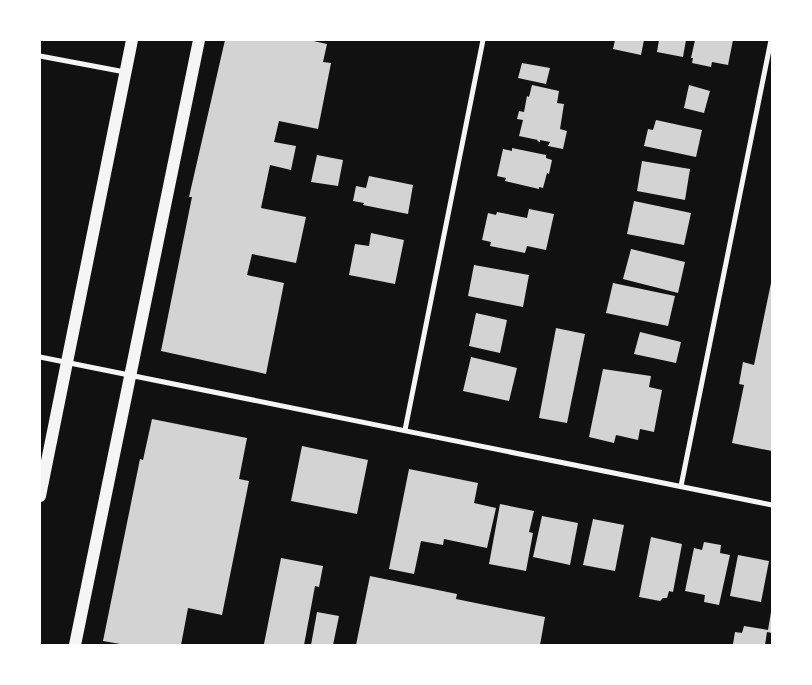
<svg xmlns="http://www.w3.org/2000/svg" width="812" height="685" font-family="'Noto Sans',sans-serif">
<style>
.building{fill:#d3d3d3}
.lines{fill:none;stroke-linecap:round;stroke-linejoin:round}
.minor{stroke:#f5f5f5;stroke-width:5}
.primary{stroke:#f5f5f5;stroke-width:12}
</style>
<rect width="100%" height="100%" fill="#111"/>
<g class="building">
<path d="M225,40H309L327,44L323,62L331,63L318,129L279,121L274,142L296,146L291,170L270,165L261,208L306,217L296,263L252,254L247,275L284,283L266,374L161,351L192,197H189Z"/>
<path d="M615,40H644L641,55L613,49Z"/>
<path d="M659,40H686L683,57L657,52Z"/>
<path d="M695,40H733L728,65L712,62L711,67L692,63L693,58H691Z"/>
<path d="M522,63L550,68L546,84L518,78Z"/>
<path d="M532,85L559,91L557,103L564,104L560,129L567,131L563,149L548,146L550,142L540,140V142L537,141L538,140L519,136L523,120L517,119L519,111L524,112L527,96L529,97Z"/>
<path d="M689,85L710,91L704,113L684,108Z"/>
<path d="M656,120L702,130L696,157L644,146L648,129L653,130Z"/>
<path d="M512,148L546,155V158L552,160L549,174L547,173L543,188L539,187V189L505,181L506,178L497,176L503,149L512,151Z"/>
<path d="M317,155L343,160L338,186L311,182Z"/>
<path d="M642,161L690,169L685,200L637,191Z"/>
<path d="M369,176L413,185L408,214L363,205L364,203L353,201L356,186L366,188Z"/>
<path d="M634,201L691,213L684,245L627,234Z"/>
<path d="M529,209L554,214L546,250L527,246L525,253L490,246L491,242L482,240L488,213L496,215L497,212L527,218Z"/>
<path d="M371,233L404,240L395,284L349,275L355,244L369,246Z"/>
<path d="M631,249L685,262L678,293L623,279Z"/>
<path d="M474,265L529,275L523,307L468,296Z"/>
<path d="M613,283L675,296L668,326L606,313Z"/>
<path d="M771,283H772V451L732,443L744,385L739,384L743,362L754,365Z"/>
<path d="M476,313L507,320L500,353L469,346Z"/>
<path d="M556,328L585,334L567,423L539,418Z"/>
<path d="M640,332L681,342L676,363L634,354Z"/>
<path d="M471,357L517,368L509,401L463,391Z"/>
<path d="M603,369L651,376L649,387L662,390L654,432L640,429L638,440L616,435L614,443L589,437Z"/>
<path d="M152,419L247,438L239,479L249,481L222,615L188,608L181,645H126L103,641L140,459L143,460Z"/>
<path d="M302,446L368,460L357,514L291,501Z"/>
<path d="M409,469L478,483L474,503L496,508L487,548L444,539L443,545L421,541L414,574L389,569Z"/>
<path d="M500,504L534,511L529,532L533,533L526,571L489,564Z"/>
<path d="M542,516L578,523L570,565L533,557Z"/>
<path d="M593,519L624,525L615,571L583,565Z"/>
<path d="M651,537L682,544L673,592L669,591L667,598H663L660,601L639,597Z"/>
<path d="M704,542L721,545L720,553L730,555L719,605L704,602L705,595L685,591L694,548L702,550Z"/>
<path d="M738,555L769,561L761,602L730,596Z"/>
<path d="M281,558L323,566L319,587L315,586L304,645L264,644Z"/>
<path d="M370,576L457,594L456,599L545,617L540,645H356Z"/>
<path d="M317,612L339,616L333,645H311Z"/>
<path d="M771,612L772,633L767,632L765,645L733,644L735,632L742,633L744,626L768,630Z"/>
</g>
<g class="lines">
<g class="minor">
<path d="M40,56L125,72"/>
<path d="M40,357L772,505"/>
<path d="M405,430L483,40"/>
<path d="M681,486L771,40"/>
</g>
<g class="primary">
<path d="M40,496L132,40"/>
<path d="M75,645L199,40"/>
</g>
</g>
<rect width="812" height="685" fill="none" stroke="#ffffff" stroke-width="82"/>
</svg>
